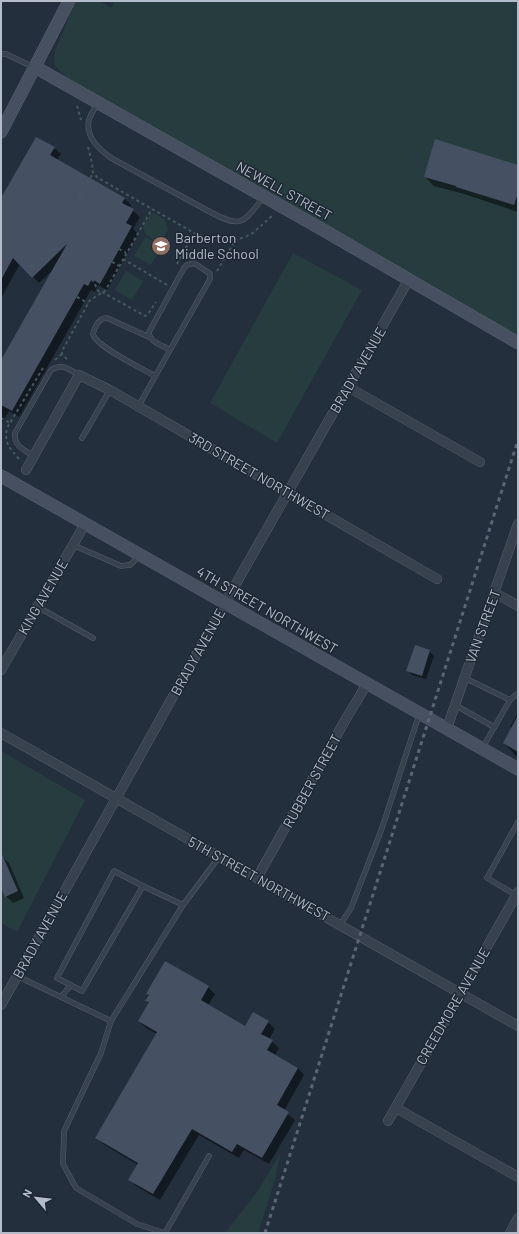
<svg xmlns="http://www.w3.org/2000/svg" width="519" height="1234" font-family="Barlow,sans-serif">
<style>
.green{fill:#263c3f}
.shadow{fill:#0007}
.building{fill:#455162}
.lines{fill:none;stroke-linecap:round;stroke-linejoin:round}
.lane-casing{stroke:#565f6c;stroke-width:5.5}
.street-casing{stroke:#565f6c;stroke-width:10}
.secondary-casing{stroke:#565f6c;stroke-width:13}
.path{stroke:#44595c;stroke-width:2;stroke-dasharray:3 3;stroke-linecap:butt}
.lane{stroke:#38414e;stroke-width:4.5}
.street{stroke:#38414e;stroke-width:9}
.secondary{stroke:#465061;stroke-width:12}
.rail{stroke:#5a6575;stroke-width:3;stroke-dasharray:4 4;stroke-linecap:butt}
.labels{text-anchor:middle;stroke-width:3;stroke-linejoin:round;paint-order:stroke}
.street-label{font-size:14px;fill:#b4bcc9;stroke:#1d2633}
.poi-label{font-size:14px;fill:#b4bcc9;stroke:#1d2633;text-anchor:start}
</style>
<rect width="100%" height="100%" fill="#242f3e"/>
<g class="green">
<path d="M76,1H100L111,8L114,1H518V336L71,82L54,65L55,51Z"/>
<path d="M154,213L165,220L168,230L164,237L152,239L146,235L143,227L150,214Z"/>
<path d="M145,237L162,246L151,265L134,256Z"/>
<path d="M293,253L362,290L277,443L210,403Z"/>
<path d="M126,271L143,281L132,300L115,290Z"/>
<path d="M1,751L85,800L17,932L1,923Z"/>
<path d="M280,1154L275,1180L258,1233H225L257,1192Z"/>
</g>
<g class="shadow">
<path d="M54,148L61,154L57,160L125,199L131,205L130,208L140,217L133,229L138,234L107,290L98,285L95,292L91,290L19,417L9,411L1,424V362L52,271L39,283L20,264L1,298V200Z"/>
<path d="M518,166V212L464,194L434,186L425,177Z"/>
<path d="M429,651L434,656L426,679L412,675L407,670Z"/>
<path d="M518,713V758L504,743L512,728L510,727Z"/>
<path d="M1,856L9,863L24,898L13,903L6,896L1,885Z"/>
<path d="M208,987L215,994L208,1006L246,1028L268,1022L275,1029L269,1039L279,1048L275,1055L298,1068L304,1075L284,1111L295,1120L269,1164L244,1150L239,1158L199,1135L160,1200L136,1186L130,1180L138,1165L103,1144L97,1138L157,1034L146,1028L139,1021L149,1003L147,1001L149,996L147,994Z"/>
</g>
<g class="building">
<path d="M36,137L55,147L50,155L125,198L122,203L134,209L126,223L132,226L100,284L92,279L88,286L84,284L12,411L1,405V360L67,244L32,278L13,258L1,280V198Z"/>
<path d="M435,139L518,165V193L514,205L456,187V186L424,177Z"/>
<path d="M415,645L430,650L422,676L406,671Z"/>
<path d="M518,715V752L503,743Z"/>
<path d="M1,852L18,891L5,897L1,888Z"/>
<path d="M165,961L209,986L201,1000L245,1026L253,1012L269,1021L261,1034L273,1040L267,1050L298,1068L277,1105L289,1112L262,1158L237,1144L232,1152L192,1129L153,1194L128,1180L138,1163L95,1138L157,1032L138,1021L149,1002L145,1001L149,995L146,994Z"/>
</g>
<g class="lines">
<g class="lane-casing">
<g id="lane">
<path d="M1,54H6L33,67"/>
<path d="M98,103C95,108 90,115 89,120C85,137 99,149 111,158L212,213C243,229 243,222 264,197"/>
<path d="M151,338L107,318C99,318 95,326 93,334C95,346 143,369 155,376"/>
<path d="M138,407L210,279V274L209,273L194,263L187,265L184,268L149,332C149,342 162,345 170,350"/>
<path d="M82,438L110,390"/>
<path d="M34,456C23,449 14,447 15,433L51,370C63,363 68,369 79,375"/>
<path d="M73,545L121,566L130,565L139,556"/>
<path d="M38,607L93,638"/>
<path d="M465,678L510,700"/>
<path d="M455,705L494,727"/>
<path d="M483,747L510,700L518,693"/>
<path d="M114,871L143,886L82,991L57,978Z"/>
<path d="M143,886L183,905"/>
<path d="M516,895L487,878L518,822"/>
<path d="M340,925L351,908L382,828L419,715"/>
<path d="M17,976L111,1021"/>
<path d="M61,997L71,985"/>
<path d="M165,1233L137,1224L76,1188L63,1164L64,1131L101,1053L111,1021L183,905L219,857"/>
<path d="M165,1233L209,1156"/>
</g>
</g>
<g class="street-casing">
<g id="street">
<path d="M348,387L480,462"/>
<path d="M26,470L79,375L110,390L437,579"/>
<path d="M495,593L518,606"/>
<path d="M1,670L85,524"/>
<path d="M447,728L518,524"/>
<path d="M1,733L518,1026"/>
<path d="M257,878L347,717L367,684"/>
<path d="M1,1005L229,596L409,279"/>
<path d="M396,1108L518,1177"/>
<path d="M388,1121L518,892"/>
<path d="M510,1233L518,1218"/>
</g>
</g>
<g class="secondary-casing">
<g id="secondary">
<path d="M35,67L325,231L518,343"/>
<path d="M1,132L69,1"/>
<path d="M1,476L518,769"/>
</g>
</g>
<g class="path">
<path d="M77,106L81,120"/>
<path d="M88,147L92,163L93,173L98,178L194,233L215,240L232,241L245,237L253,233L272,216"/>
<path d="M79,199L93,173"/>
<path d="M119,249L126,253"/>
<path d="M123,259L167,285"/>
<path d="M112,262L119,266"/>
<path d="M177,264L194,233"/>
<path d="M217,271L235,241"/>
<path d="M92,279L100,294"/>
<path d="M102,292L145,316L148,314L156,302"/>
<path d="M77,297L88,303"/>
<path d="M67,359L62,354V351L90,300L105,291L152,209"/>
<path d="M55,360L62,354"/>
<path d="M1,418L10,423"/>
<path d="M19,459C10,448 4,444 7,428L43,368"/>
</g>
<use href="#lane" class="lane"/>
<use href="#street" class="street"/>
<use href="#secondary" class="secondary"/>
<path class="rail" d="M265,1233L518,440"/>
</g>
<defs>
<g id="school-disc" transform="scale(1)"><circle r="9.5" fill="#8d6e63" stroke="#1d2633"/><path d="M0-5L7-2L0 1L-7-2ZM-4 1L0 2.5L4 1V4Q0 6-4 4Z" fill="#fff"/></g>
</defs>
<g fill-rule="evenodd">
<use href="#school-disc" x="161" y="246"/>
</g>
<g class="labels">
<g class="street-label">
<text transform="translate(284 191) rotate(29)" y="5">NEWELL STREET</text>
<text transform="translate(358 370) rotate(-60)" y="5">BRADY AVENUE</text>
<text transform="translate(259 476) rotate(30)" y="5">3RD STREET NORTHWEST</text>
<text transform="translate(43 597) rotate(-60)" y="5">KING AVENUE</text>
<text transform="translate(267 610) rotate(30)" y="5">4TH STREET NORTHWEST</text>
<text transform="translate(483 626) rotate(-70)" y="5">VAN STREET</text>
<text transform="translate(198 652) rotate(-61)" y="5">BRADY AVENUE</text>
<text transform="translate(312 781) rotate(-61)" y="5">RUBBER STREET</text>
<text transform="translate(259 879) rotate(29)" y="5">5TH STREET NORTHWEST</text>
<text transform="translate(40 935) rotate(-61)" y="5">BRADY AVENUE</text>
<text transform="translate(453 1006) rotate(-60)" y="5">CREEDMORE AVENUE</text>
</g>
<g class="poi-label">
<text x="175" y="243">Barberton<tspan x="175" dy="16">Middle School</tspan></text>
</g>
</g>
<rect width="519" height="1234" fill="none" stroke="#b4bcc9" stroke-width="4"/>
<g transform="translate(36 1198) rotate(298)" stroke="#1d2633" stroke-width="3" paint-order="stroke">
<path d="M0-3L7 15L0 10L-7 15Z" fill="#b4bcc9"/>
<text y="-6" font-size="11" font-weight="bold" text-anchor="middle" fill="#b4bcc9">N</text>
</g>
</svg>
